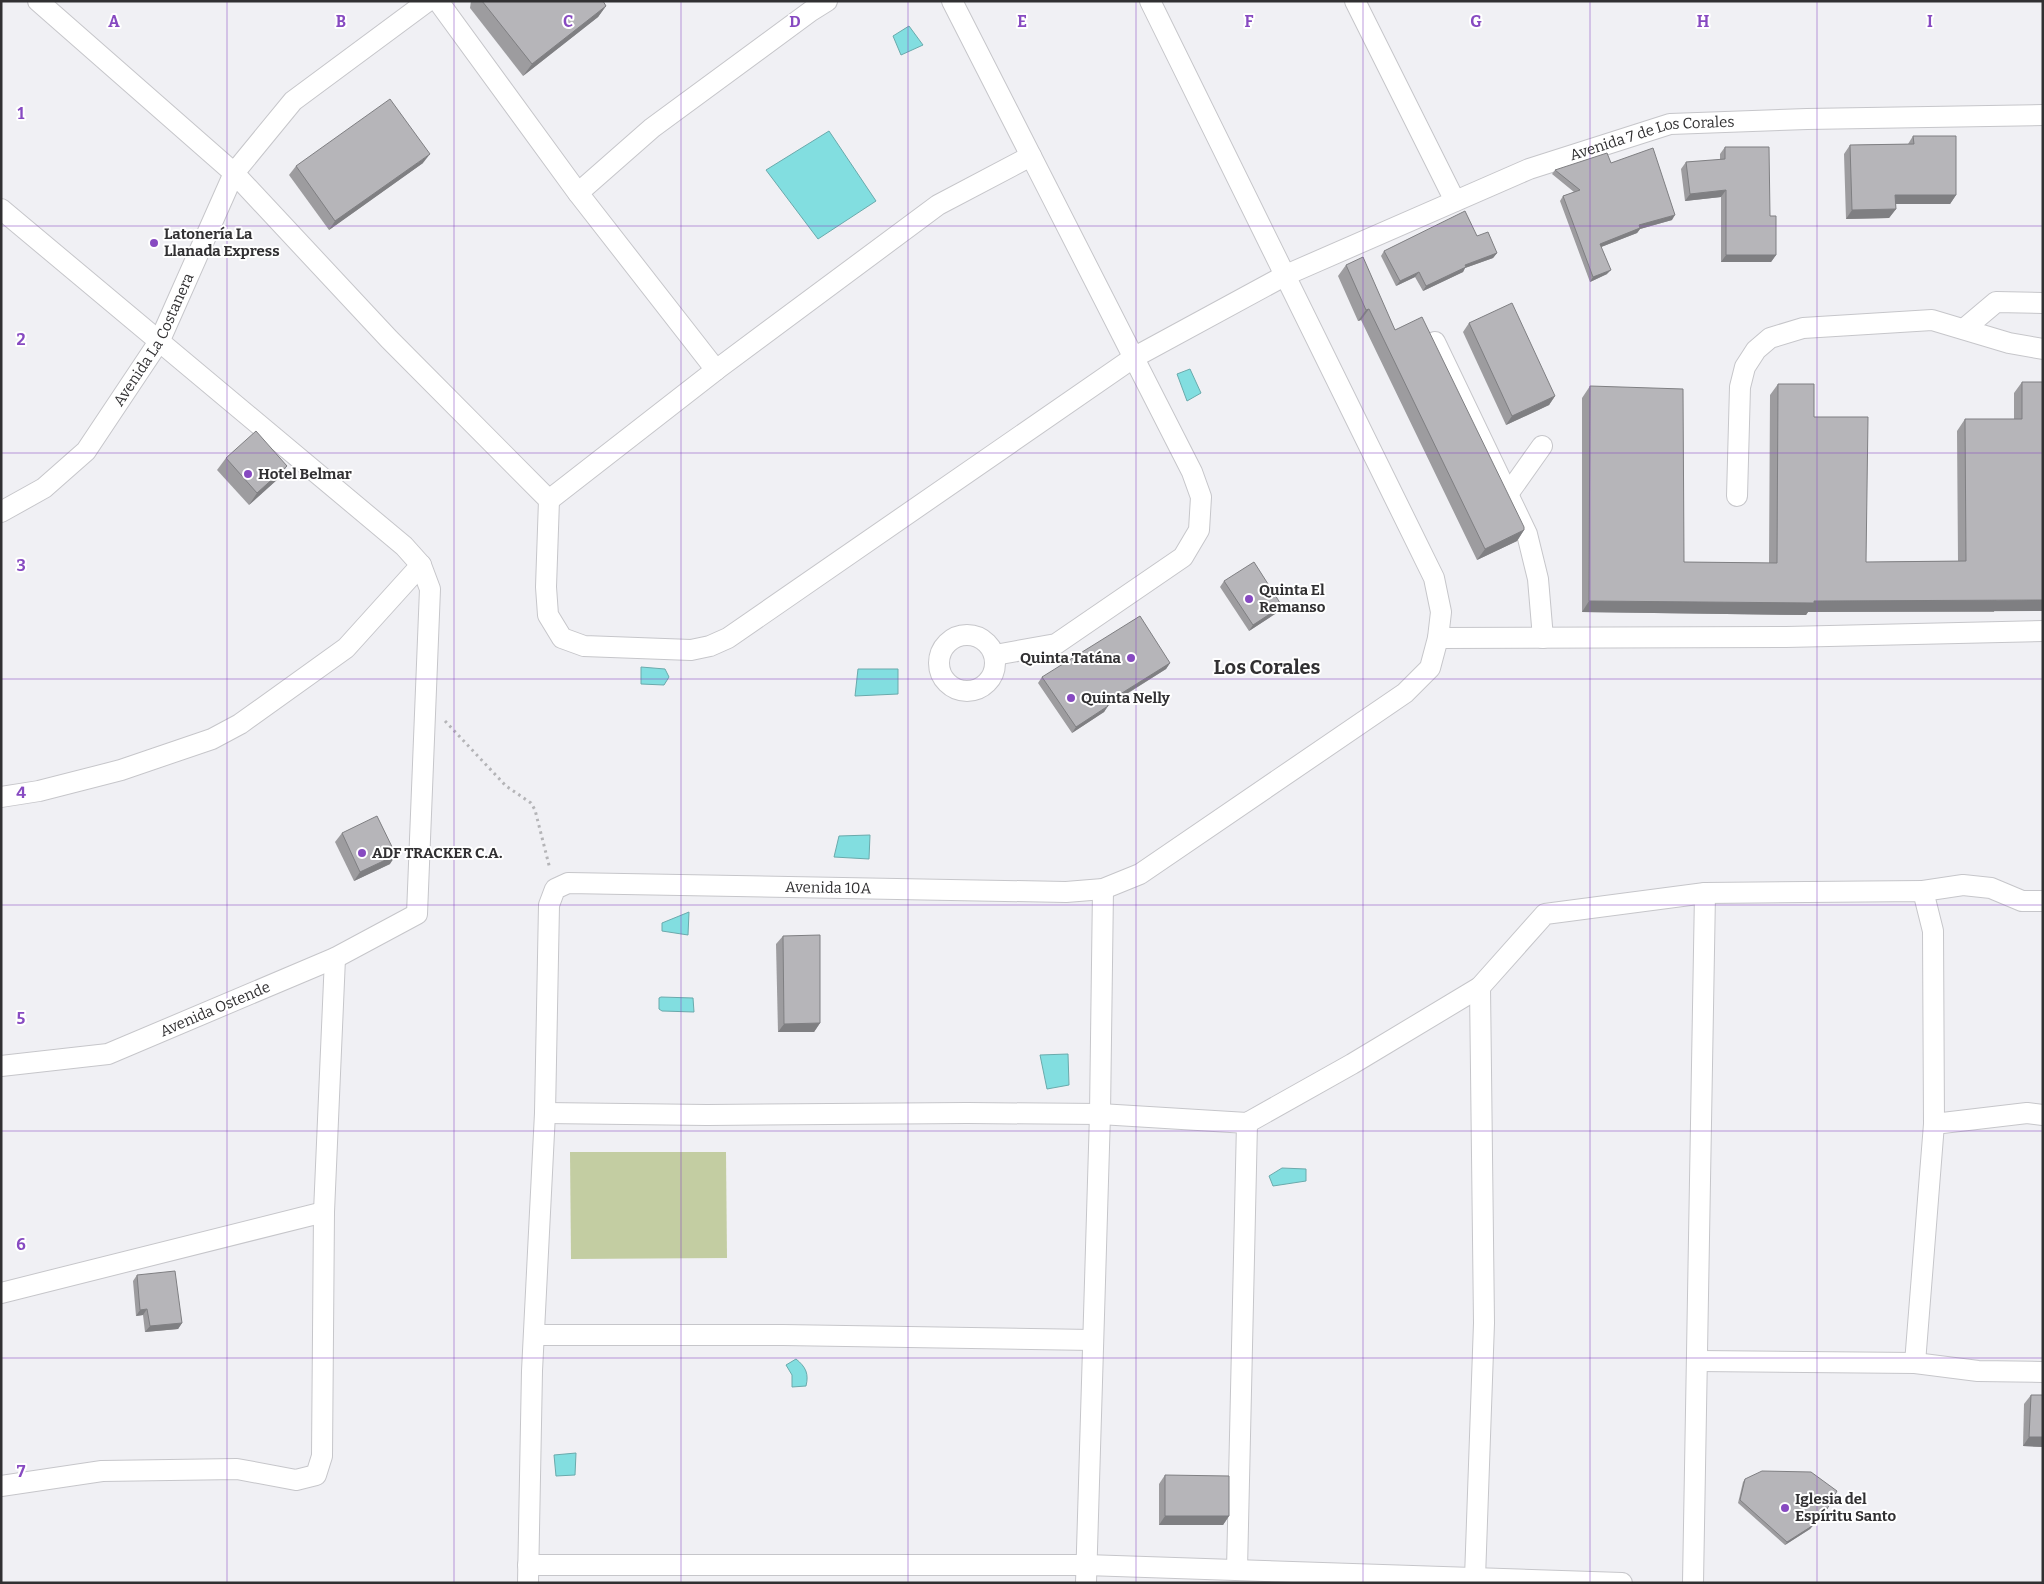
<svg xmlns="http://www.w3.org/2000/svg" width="2044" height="1584" font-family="Bitter,serif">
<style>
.green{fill:#c3cda2}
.water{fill:#82dee0;stroke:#6aaaac}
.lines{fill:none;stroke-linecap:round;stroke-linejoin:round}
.minor-casing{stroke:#c6c6ca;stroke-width:22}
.path{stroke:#b4b4b7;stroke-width:3;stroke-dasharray:2.5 4;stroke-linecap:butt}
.minor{stroke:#fff;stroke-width:20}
.wall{fill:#9d9c9f}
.shaded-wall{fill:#7f7f82}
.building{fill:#b6b5b9;stroke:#7f7f82}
.grid{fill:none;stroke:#874ac1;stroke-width:1;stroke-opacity:0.55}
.poi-dot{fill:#874ac1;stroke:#fff;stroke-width:2}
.labels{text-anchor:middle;stroke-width:4;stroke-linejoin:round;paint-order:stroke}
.street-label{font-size:15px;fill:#313032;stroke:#fff}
.poi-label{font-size:15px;font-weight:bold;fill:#313032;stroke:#fff;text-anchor:start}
.district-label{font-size:20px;font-weight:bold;fill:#313032;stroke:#fff}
.grid-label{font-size:16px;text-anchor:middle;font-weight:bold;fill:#874ac1;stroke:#fff;stroke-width:4;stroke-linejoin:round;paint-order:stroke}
</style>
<rect width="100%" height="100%" fill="#f0f0f4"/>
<path class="green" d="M570,1152H726L727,1258L571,1259Z"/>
<g class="water">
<path d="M909,26L923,45L901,55L893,36Z"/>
<path d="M829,131L876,201L818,239L766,170Z"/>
<path d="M1190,369L1201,393L1187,401L1177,374Z"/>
<path d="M641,667L665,669L669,677L664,685L641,684Z"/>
<path d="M858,669H898V694L855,696Z"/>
<path d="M870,835L869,859L834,857L839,836Z"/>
<path d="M689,912L688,935L662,931V923Z"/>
<path d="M661,997L693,998L694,1012L662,1011L659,1009V998Z"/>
<path d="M1068,1054L1069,1085L1047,1089L1040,1055Z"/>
<path d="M1282,1168L1306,1169V1181L1273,1186L1269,1176Z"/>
<path d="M796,1359C806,1367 809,1374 806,1386L792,1387V1375L786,1365Z"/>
<path d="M576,1453L575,1475L556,1476L554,1455Z"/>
</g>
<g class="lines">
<g class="minor-casing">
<g id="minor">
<path id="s1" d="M38,1L234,173L389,339L549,500L546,587L548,615L562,638L584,646L691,650L710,646L728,638L1133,358L1286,275L1529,169L1670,124L1807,119L2043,115"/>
<path d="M438,1L578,193L716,370"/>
<path d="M952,1L1192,472L1201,497L1199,530L1183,557L1056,644L995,655"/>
<path d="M1355,1L1455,201"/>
<path d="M578,193L652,128L811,11L827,1"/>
<path d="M1,209L404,546L421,565L430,589L417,914L335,958L108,1054L1,1066"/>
<path d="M1964,329L1996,302L2043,303"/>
<path d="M1435,342L1527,534L1538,579L1543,638"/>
<path d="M1508,494L1542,446"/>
<path d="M1737,496L1740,387L1745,367L1756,350L1770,338L1803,328L1932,320L2009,343L2043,349"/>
<path d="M549,500L716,370L938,205L1031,156"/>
<path id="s2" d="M1,512L44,488L86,451L160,340L234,173L293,101L428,1"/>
<circle cx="967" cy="663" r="28"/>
<path d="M1438,638L1786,637L2043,631"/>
<path d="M1,797L39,791L121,770L212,739L240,724L346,648L421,565"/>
<path d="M1923,891L1963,885L1991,888L2022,901H2043"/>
<path d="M545,1113L707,1115L967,1113L1100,1114L1247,1123L1352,1064L1480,987L1545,914L1705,893L1923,891L1933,931L1934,1124L1915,1363"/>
<path d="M1934,1124L2027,1113L2043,1115"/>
<path d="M1,1293L324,1212"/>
<path d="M534,1335H783L1092,1340"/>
<path d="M1698,1361L1915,1363L1978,1371L2043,1372"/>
<path d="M1,1486L102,1471L237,1469L296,1480L316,1475L322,1456L324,1212L335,958"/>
<path d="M528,1565H1086L1622,1583"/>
<path d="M1237,1570L1247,1123"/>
<path d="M1475,1578L1484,1323L1480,987"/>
<path id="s3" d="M528,1583L532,1371L545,1113L549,905L555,889L568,883L1066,892L1103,889L1140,874L1405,693L1430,668L1438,638L1441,612L1434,578L1150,1"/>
<path d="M1086,1583L1100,1114L1103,889"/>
<path d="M1693,1583L1705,893"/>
</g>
</g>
<path class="path" d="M445,721L506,786L531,803L535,810L550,869"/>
<use href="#minor" class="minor"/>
</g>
<g class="wall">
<path d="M471,1H603L606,6L598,17L523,76L470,8Z"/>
<path d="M1913,136L1956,195L1950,204H1896V209L1889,218L1846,219L1844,154L1850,145L1908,144Z"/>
<path d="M1725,147L1770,216L1776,255L1771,262H1721V197L1685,201L1681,169L1686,162L1720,160V154Z"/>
<path d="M423,163L329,230L289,175L296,166Z"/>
<path d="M1611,163L1672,220L1640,229L1637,233L1601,247L1607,274L1590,282L1560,201L1563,196L1574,192L1552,174L1555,170Z"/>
<path d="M1477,236L1497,253L1493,258L1465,268L1463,272L1423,291L1415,277L1396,286L1381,256L1384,251Z"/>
<path d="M1346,265L1395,330L1524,530L1517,541L1477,560L1361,320L1358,321L1338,276Z"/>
<path d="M1469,323L1555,396L1549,405L1506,425L1463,332Z"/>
<path d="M2022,382H2043L1994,612H1808L1806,615L1582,612V398L1590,386L1684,562L1769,563L1770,395L1778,384L1814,417L1866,562L1958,561L1957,431L1965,419H2014V393Z"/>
<path d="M226,458L279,478L249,505L217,470Z"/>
<path d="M1224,581L1278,612L1249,631L1220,587Z"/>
<path d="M1170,663L1166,669L1108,706L1104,712L1072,733L1038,683L1042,677Z"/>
<path d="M342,833L390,864L354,881L335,842Z"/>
<path d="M783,936L820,1023L814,1032H778L776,944Z"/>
<path d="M137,1275L182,1323L178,1329L145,1332L143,1315L136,1316L133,1281Z"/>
<path d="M2031,1395H2043V1447L2023,1446L2024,1404Z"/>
<path d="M1165,1475L1229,1516L1223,1525H1159V1484Z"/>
<path d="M1745,1479L1827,1509L1810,1529L1785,1545L1738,1503L1743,1482Z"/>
</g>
<g class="shaded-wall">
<path d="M606,6L598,17L523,76L532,64Z"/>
<path d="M430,154L423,163L329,230L335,221Z"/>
<path d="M1726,190L1721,197L1685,201L1690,194Z"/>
<path d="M1895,195H1956L1950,204H1889Z"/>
<path d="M1896,209L1889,218L1846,219L1852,210Z"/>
<path d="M1675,215L1672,220L1640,229L1637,233L1596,249L1600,244L1639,225Z"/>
<path d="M1497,253L1493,258L1465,268L1463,272L1423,291L1426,286L1465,265Z"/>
<path d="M1726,255H1776L1771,262H1721Z"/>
<path d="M1611,270L1607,274L1590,282L1593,277Z"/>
<path d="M1419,272L1415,277L1396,286L1400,281Z"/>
<path d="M1369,309L1361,320L1358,321L1366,310Z"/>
<path d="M1555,396L1549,405L1506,425L1512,416Z"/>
<path d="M287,466L279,478L249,505L257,493Z"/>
<path d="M1524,530L1517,541L1477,560L1485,549Z"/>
<path d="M2043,600V611L1808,612L1806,615L1582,612L1589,601H1814Z"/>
<path d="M1282,606L1278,612L1249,631L1253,625Z"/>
<path d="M1170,663L1166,669L1102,709L1106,703Z"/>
<path d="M1108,706L1104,712L1072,733L1076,727Z"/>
<path d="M396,855L390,864L354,881L360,872Z"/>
<path d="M820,1023L814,1032H778L784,1024Z"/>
<path d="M147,1309L143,1315L136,1316L140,1310Z"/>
<path d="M182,1323L178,1329L145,1332L150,1326Z"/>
<path d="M2029,1437H2043V1447L2023,1446Z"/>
<path d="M1827,1509L1810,1529L1785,1545L1787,1542Z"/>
<path d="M1165,1516H1229L1223,1525H1159Z"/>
</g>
<g class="building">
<path d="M482,1H603L606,6L532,64Z"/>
<path d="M390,99L430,154L335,221L296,166Z"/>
<path d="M1913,136H1956V195H1895L1896,209L1852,210L1850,145L1914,144Z"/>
<path d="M1725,147H1769L1770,216H1776V255H1726V190L1690,194L1686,162L1725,159Z"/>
<path d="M1653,148L1675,215L1639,225L1640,228L1600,244L1611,270L1593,277L1563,196L1580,190L1555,170L1607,153L1611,163Z"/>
<path d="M1465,211L1477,236L1488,232L1497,253L1465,265L1466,267L1426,286L1419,272L1400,281L1384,251Z"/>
<path d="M1363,257L1395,330L1422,317L1524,527V530L1485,549L1369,309L1366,310L1346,265Z"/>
<path d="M1512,303L1555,396L1512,416L1469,323Z"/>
<path d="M2022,382H2043V600L1814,601V603L1589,601L1590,386L1683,389L1684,562L1777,563L1778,384H1814V417H1868L1866,562L1966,561L1965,419H2022Z"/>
<path d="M256,431L287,466L257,493L226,458Z"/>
<path d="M1254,562L1282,606L1253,625L1224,581Z"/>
<path d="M1140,616L1170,663L1106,703L1108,706L1076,727L1042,677Z"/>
<path d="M377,816L396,855L360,872L342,833Z"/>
<path d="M820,935V1023L784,1024L783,936Z"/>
<path d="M175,1271L182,1323L150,1326L147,1309L140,1310L137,1275Z"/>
<path d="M2031,1395H2043V1437H2029Z"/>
<path d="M1762,1471L1811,1472L1837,1491L1827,1509L1812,1526L1787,1542L1740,1500L1745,1479Z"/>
<path d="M1165,1475L1229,1476V1516H1165Z"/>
</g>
<path class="grid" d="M227,1V1583M454,1V1583M681,1V1583M908,1V1583M1136,1V1583M1363,1V1583M1590,1V1583M1817,1V1583M1,226H2043M1,453H2043M1,679H2043M1,905H2043M1,1131H2043M1,1358H2043"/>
<g class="poi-dot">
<circle cx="154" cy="243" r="5"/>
<circle cx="248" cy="474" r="5"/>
<circle cx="1249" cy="599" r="5"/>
<circle cx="1131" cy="658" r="5"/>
<circle cx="1071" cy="698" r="5"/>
<circle cx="362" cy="853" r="5"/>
<circle cx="1785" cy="1508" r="5"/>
</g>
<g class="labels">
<g class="street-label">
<text dy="5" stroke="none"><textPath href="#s1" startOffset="2086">Avenida 7 de Los Corales</textPath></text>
<text dy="5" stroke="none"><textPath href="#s2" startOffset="236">Avenida La Costanera</textPath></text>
<text dy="5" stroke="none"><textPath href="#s3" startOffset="970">Avenida 10A</textPath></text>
<text transform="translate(215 1009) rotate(-23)" y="5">Avenida Ostende</text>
</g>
<g class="poi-label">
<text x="164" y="239">Latonería La<tspan x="164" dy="17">Llanada Express</tspan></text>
<text x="258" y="479">Hotel Belmar</text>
<text x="1259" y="595">Quinta El<tspan x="1259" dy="17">Remanso</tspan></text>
<text x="1121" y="663" text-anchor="end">Quinta Tatána</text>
<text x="1081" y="703">Quinta Nelly</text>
<text x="372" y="858">ADF TRACKER C.A.</text>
<text x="1795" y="1504">Iglesia del<tspan x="1795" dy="17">Espíritu Santo</tspan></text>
</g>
<g class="district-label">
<text x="1267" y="674">Los Corales</text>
</g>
</g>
<g class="grid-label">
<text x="114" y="27">A</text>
<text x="341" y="27">B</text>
<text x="568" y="27">C</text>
<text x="795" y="27">D</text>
<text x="1022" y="27">E</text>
<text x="1249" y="27">F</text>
<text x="1476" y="27">G</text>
<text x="1703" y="27">H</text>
<text x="1930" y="27">I</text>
<text x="21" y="119">1</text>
<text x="21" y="345">2</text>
<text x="21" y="571">3</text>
<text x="21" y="798">4</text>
<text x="21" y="1024">5</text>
<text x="21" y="1250">6</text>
<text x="21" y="1477">7</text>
</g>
<rect width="2044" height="1584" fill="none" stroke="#313032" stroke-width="5"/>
</svg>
